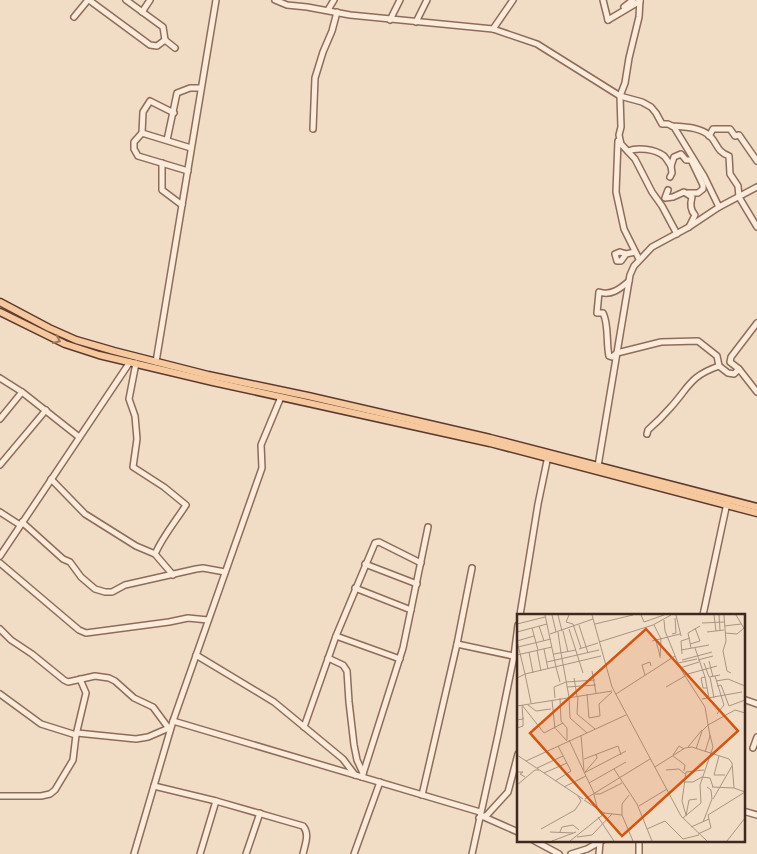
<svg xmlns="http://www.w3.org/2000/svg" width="757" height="854" font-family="'Source Serif 4',serif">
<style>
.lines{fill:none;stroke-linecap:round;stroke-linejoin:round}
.minor-casing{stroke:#8f6c5a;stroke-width:8}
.major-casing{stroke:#5c3b2e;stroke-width:9}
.minor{stroke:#fbebdb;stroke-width:5}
.major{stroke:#f6c89d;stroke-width:6}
.oneway{stroke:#9a785e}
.inset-road{fill:none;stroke:#a99483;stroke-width:1}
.view{fill:#d7540e;fill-opacity:0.15;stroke:#d7540e;stroke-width:2.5}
.inset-edge{fill:none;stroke:#3e281f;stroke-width:2.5}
</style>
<rect width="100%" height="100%" fill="#f1dcc6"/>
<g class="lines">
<g class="minor-casing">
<g id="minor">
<path d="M89,0L150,45L157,46L165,40"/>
<path d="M126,0L163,27L165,40"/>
<path d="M275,0L287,5L307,7L350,15L493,29L537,44L620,96L642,102L651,107L656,113L662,124H668L674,127L704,176L719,207"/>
<path d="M603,0L608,20"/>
<path d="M640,0L639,17L629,58L625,83L620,96L621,127L619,135L621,144L635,159L652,192L662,206L677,234"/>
<path d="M624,7L633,0"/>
<path d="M328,10L334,0"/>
<path d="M142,12L150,0"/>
<path d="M74,17L88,0"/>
<path d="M390,20L400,0"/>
<path d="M608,20L640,1"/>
<path d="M416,22L427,0"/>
<path d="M493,29L513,0"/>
<path d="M165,40L175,48"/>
<path d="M174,113L150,101L143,112L142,133L134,142V149L138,156L188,171"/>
<path d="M672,126C685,127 700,127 710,136C718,144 716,151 729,156L730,174L738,186L739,197L757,227"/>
<path d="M313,129L315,78L323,52L332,31L337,12"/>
<path d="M142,133L191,148"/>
<path d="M709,136L713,129H730L735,136L739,135L757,161"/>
<path d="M167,140L177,93L190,88H201"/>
<path d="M618,141L616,192L624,229L639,259"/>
<path d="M628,151C638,147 655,149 664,156C666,158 669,163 671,166"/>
<path d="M162,163V190L182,205"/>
<path d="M670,177L672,173L671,166L674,157L681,154L686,160H691L703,185V189L698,193H688"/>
<path d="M668,190L665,198L673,197L684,192L692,197C690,204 690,210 695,215L689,227"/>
<path d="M626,254L621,261H617L615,254L620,252L626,254L635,252"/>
<path d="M629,281C620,289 611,296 599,292L597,313H603C609,324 606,343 609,356L612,357L617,353L661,342L698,341L717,356L719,366"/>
<path d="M757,323L731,357L730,362L739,369L757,392"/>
<path d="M156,362L216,0"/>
<path d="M136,363L129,399L135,416L137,439L133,467L164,487L186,505C175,522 163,536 155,554"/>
<path d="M0,378L22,392L79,437"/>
<path d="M0,419L22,392"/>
<path d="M647,434L648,430C656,423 664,415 671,407C689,387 690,376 719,366L728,373L734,374L739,369"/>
<path d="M0,465L46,410"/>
<path d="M598,466L630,275L634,266L652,247L689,227L719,207L757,187"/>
<path d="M51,479L85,514L136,546L155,554L173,575"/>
<path d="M0,512L20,525"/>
<path d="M22,522L63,559L70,562L81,577L95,589L105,592H112L125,585L196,569L203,568L225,572"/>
<path d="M0,556L130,362"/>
<path d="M0,563L79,630L86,633L169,622L188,618L208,620"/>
<path d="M365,564L417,584"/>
<path d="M355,588L411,610"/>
<path d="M520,615L538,504L548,456"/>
<path d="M703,615L727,503"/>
<path d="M0,629L11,640L32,654L64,680L68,682L95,676L109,678L115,681L134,698L153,707L170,730"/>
<path d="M336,636L400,659"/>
<path d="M457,644L518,657"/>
<path d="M196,655L274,702L343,759L355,775"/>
<path d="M328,658L343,665L347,671L349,702L354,745L357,760L363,773"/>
<path d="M0,694L41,724L76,735"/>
<path d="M743,699L757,704"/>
<path d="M173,721L480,812"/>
<path d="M304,727L336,636L375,543L379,542L421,563"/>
<path d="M77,733L136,739L148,737L169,728"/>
<path d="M753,748L757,737"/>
<path d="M362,777L403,648L428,527"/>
<path d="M154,786L216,801L303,826C310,834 305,844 303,854"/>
<path d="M422,795L457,644L472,568"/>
<path d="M0,796H41L50,794L55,790L73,760L76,735L86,693L80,679"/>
<path d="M743,811L757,815"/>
<path d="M484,817L518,832"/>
<path d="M479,818L487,815L508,792L518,754"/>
<path d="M533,840L559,854"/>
<path d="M639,840V854"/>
<path d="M134,854L173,721L262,468L261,445L281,397"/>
<path d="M200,854L216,801"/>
<path d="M246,854L260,813"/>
<path d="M354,854L380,782"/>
<path d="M472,854L498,735L514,656L518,625"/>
<path d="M571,854L587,849L603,840"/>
<path d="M599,854L600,842"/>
</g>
</g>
<g class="major-casing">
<g id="major">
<path d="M0,302L49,328L76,340L114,351L208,375L308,396L490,438L757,507"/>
<path d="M0,312L65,344L99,355L213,382L490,443L757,513"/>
</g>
</g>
<use href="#minor" class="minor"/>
<use href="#major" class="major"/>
</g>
<defs><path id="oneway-chevron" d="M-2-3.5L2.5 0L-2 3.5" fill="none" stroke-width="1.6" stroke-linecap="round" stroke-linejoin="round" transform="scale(1.25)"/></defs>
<use class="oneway" href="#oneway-chevron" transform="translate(57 340) rotate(24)"/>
<g transform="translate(517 614)">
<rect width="228" height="228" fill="#f1dcc6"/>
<path class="inset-road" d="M28,1L39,53M35,1L39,18M41,1L45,17M52,1L49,8L56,10L64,34M75,1L95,73L164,202L190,227M124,1L127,8L147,1M159,1L164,22M197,1L199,17M202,1L203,16M207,1L209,27L206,37L210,57L214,59M219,1L228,16M147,6L148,17L163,54L188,93L193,122L188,138M185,9L207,8M0,10L28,3M78,10L116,1M62,11L71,39M137,11L144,25L143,44M22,12L27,27M207,12L224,10M15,14L21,36M52,15L66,59M46,17L51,38M0,18L30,10M41,18L44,39M190,18L207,16M208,19L220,20L227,14M33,20L76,5M155,20L159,19L158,4M0,27L8,60L84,42M0,27L17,22M135,27L163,20M139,27L143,42M82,28L136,11L154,1M173,30L183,27L178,14M1,33L34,25M174,34L171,19L183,12M178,34L188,63L184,64L186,74H190M27,35L31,55M62,35L81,29M20,36L24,57M164,36L192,31M12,38L16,59M44,39L52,83M37,40L59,36M165,40L164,27L173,24M0,41L35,33M165,46L195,38M181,46L196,42M192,47L196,63M30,48L82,36M161,49L180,45M187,49L192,63L203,61M39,53L43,68M163,54L182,48M75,57L79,79M128,61L125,51L133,48L134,52M167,61L200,52M198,62L207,91L200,100M188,63L192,84M193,63L197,84M0,64L8,60L14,89M57,64L60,82M199,67L211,65L228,72M200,72L204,71L212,92L228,86M50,73L79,71M149,73L168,62M70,80L72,104M99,80L158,42M61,82L60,100L78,115M52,83L53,104L70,119M38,84L37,73L49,68L78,66M43,84L44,107L50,114V126M185,85L225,78M35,86L38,115M5,91L27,119L46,109M11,91L19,97L34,95M0,92L95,77M72,104L83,102L82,90L95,78M0,106L6,105L5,92M0,114L6,112V103M39,115L50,127M64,121L67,157M52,126L77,179M171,133L185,116M179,135L185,117L191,111L218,96L228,99M0,141L66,185M156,141L162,132L167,135M156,142L168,151L167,157M202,142L197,161H208M67,145L101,132L104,141M9,147L109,101M138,153L168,134L175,133L212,145L215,149L217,174L228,178M20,154L46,142M97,155L120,190L135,227M149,156L162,155L168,160M0,158H6L3,160L8,163M68,158L80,144L79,140M27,159L50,149M67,159L109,137M185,163L193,164L196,173M38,167L54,157L41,132M168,168H176L185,163M72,169L109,148M0,171L18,156H22M47,173L69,162M195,173L217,174M76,180H83L105,169M77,181L81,196M112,181L105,190V201L116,227M68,185L133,145M196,185L215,152M67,186L87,199L105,201M122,192L150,175M169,201L165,187L169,158L187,156M169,202L172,186L180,185M81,203L97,227M166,204L184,189L183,171L196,133L193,121M186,208L195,185L194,176L190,173M174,213L192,205M24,215L58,196L64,187L61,182M130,215L148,207L166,225L182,221M33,218L56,219M43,218L45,213L56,211L62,216M181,220L194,214L191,201L228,178M60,223L75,221L95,200M35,227L59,218M53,227L88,199M210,227L228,204"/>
<path class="view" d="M129,15L221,117L105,222L13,119Z"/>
<rect width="228" height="228" class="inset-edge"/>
</g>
</svg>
